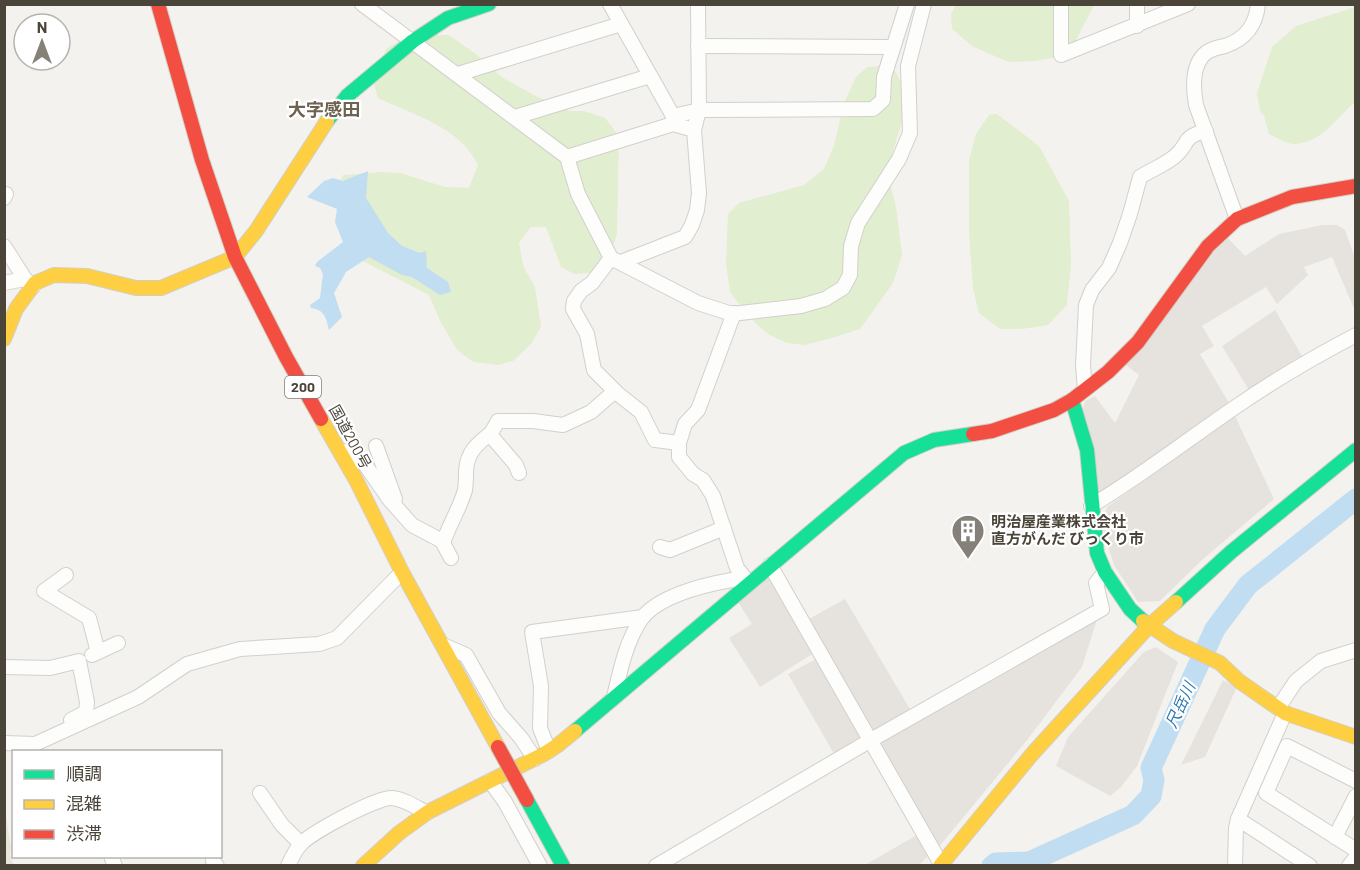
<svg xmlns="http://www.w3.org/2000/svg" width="1360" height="870" font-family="Barlow,'Noto Sans JP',sans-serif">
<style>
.education{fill:#eae5da}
.green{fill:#e1eecf}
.parking{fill:#e6e3df}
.water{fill:#c0ddf1}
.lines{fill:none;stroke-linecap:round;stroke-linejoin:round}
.river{stroke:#c0ddf1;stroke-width:21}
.street-casing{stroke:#d2d0cb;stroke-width:16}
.fast-casing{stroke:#d3cfc5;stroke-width:16}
.slow-casing{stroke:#d3cfc5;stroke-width:16}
.jam-casing{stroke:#d3cfc5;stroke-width:16}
.street{stroke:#fdfdfc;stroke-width:14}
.fast{stroke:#16e098;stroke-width:14}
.slow{stroke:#ffcf43;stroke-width:14}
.jam{stroke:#f24e42;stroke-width:14}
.jam-bridge-casing{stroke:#ccbfa9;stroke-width:16;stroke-linecap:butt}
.jam-bridge{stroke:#f24e42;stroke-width:14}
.labels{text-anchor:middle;stroke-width:4.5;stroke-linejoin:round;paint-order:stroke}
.shield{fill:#fff;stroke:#817c74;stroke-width:1.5}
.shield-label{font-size:14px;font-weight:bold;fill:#4b4439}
.street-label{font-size:15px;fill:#4b4439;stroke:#fff}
.poi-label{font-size:15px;font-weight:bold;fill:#4b4439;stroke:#fff;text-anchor:start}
.water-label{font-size:16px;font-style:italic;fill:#2e7ab2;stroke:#fff}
.quarter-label{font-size:18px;font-weight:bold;fill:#6e6250;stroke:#fff}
</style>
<rect width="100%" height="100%" fill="#f4f2ee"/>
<path class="education" d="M5,810L11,847L10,856L14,865H5Z"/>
<g class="green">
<path d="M956,5H1094L1075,42L1057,57L1035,61L1008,62L972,46L952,29L951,14Z"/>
<path d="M1355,7V102C1338,117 1321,143 1295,144C1286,144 1277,138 1269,134L1264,116L1260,111L1257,93L1272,47L1296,26Z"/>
<path d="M428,35H449L477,55L503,78L534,95L570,111H584L605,118L619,136L617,234L611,253L591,273L574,274L561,267L546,227H531L519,243L524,268L535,287L541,326L532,343L513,361L498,365L473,362L457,350L440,321L429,295L355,257L339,227L336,205V193L343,175L382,172L400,173L445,187L469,188L478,165C460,127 414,115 378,98L374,84L377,68L387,48L401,40Z"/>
<path d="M880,66L895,71L905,89L904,115L893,151L888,176L896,207L902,255L893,283L860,329L832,338L804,345L787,343L768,334L748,316L730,292L726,264L728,214L739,203L804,185L824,169L834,146L844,103L856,77L867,67Z"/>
<path d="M997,114L1039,146L1069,201L1071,263L1067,305L1048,325L1022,329H1000L979,313L973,289L969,233V160L976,134L989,115Z"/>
</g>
<g class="parking">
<path d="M1322,225H1337L1345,230L1355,258V311L1332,257L1304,267L1308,275L1277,304L1266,287L1202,326L1214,346L1200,354L1229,403L1120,482L1097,496L1083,409L1085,401L1095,396L1115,423L1139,375L1126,365L1207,258L1228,238L1245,256L1279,234Z"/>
<path d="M1275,310L1302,356L1249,390L1222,346Z"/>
<path d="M1235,416L1274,499L1203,559L1160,601L1138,602L1114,565L1102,527L1107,507Z"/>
<path d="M770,575L814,653L760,687L729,638L752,624L738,602Z"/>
<path d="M845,599L911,711L872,733L807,620Z"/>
<path d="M1098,616L1082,667L1028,739L938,848L878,745L879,740Z"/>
<path d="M1156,647L1178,662L1137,766L1121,787L1110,796L1056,766L1068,737L1144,652Z"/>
<path d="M818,658L865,740L836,757L788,674Z"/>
<path d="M1223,680L1237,687L1205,757L1181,765Z"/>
<path d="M919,834L929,855L919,865L863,866Z"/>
</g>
<path class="water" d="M368,171L366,198L388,233L402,246L420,253L426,251L427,268L448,282L451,292L440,295L412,277L402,275L369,257L346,272L334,293L342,317L329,330C326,318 325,310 311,308L310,305L320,298L323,274L320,268L315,266L317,262L343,242L335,222L337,209L307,197L324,181L333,178L343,181Z"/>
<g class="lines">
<path class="river" d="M992,866L996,863L1029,862L1133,815L1151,796L1154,780L1151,768L1215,629L1248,585L1356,499"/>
<g class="street-casing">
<g id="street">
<path d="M362,4L567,157L673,124L694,130L699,193L697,210L692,225L685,237L621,262"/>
<path d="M610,4L673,116V124"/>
<path d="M1061,4V55L1188,4"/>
<path d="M1137,26V4"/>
<path d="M698,46L893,47"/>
<path d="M458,74L621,24"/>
<path d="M673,116L699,110L698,4"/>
<path d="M515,117L650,76"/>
<path d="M694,130L699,110L873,109L883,100L884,77L907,4"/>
<path d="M567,157L578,194L611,258L698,303L732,314L801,306L825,299L843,288L850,275L851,246L858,223L899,159L910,133L908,66L924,4"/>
<path d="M4,194H6L4,198"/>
<path d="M1237,219L1196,105C1193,88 1191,64 1207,52C1212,49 1219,47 1225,46C1245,39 1256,26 1258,4"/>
<path d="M4,246L25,279L33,287"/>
<path d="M611,258L592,283L581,291L574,301L573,309L587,334L594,370L618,394L641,412L655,440L679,443"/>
<path d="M4,283L25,279"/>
<path d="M734,313L698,410L685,424L679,443V457L693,474L703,480L713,496L737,568L749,583"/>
<path d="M1085,390L1083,365L1086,305L1092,290L1109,268L1120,243L1130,214L1140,177C1151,170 1164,165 1174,157C1190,145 1180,137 1206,131"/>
<path d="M376,446L395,499"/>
<path d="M343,451L364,463L389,499L412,525L444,542"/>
<path d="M519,473L516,465L492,437L491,433L498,421H533L563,425L591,412L615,391"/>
<path d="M1091,506C1141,476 1187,440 1234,408C1273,381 1314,357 1356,335"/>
<path d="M660,547L670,550L724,528"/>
<path d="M451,558L443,543C449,525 460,508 465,490C466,484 466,477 466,471C467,452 477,444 491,433"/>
<path d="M770,565L941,864"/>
<path d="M66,575L44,591L89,618L98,652"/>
<path d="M443,645L466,655L499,713L521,738L535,759"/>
<path d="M92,655L118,643"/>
<path d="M4,667L50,668L79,661L87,702L86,712L71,720"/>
<path d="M614,697C620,671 626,641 642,618C662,593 715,582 745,578"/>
<path d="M1278,708L1296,681L1321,661L1356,650"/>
<path d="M4,743L35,744L138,697L187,664L240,649L319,644L337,638L402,572"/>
<path d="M549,751L540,728L541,686L532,632L643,617"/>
<path d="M490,781L505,802L540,866"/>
<path d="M1356,781L1287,746L1266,793L1356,850"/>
<path d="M260,793L282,825L301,844"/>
<path d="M1238,819L1310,866"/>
<path d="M1335,837L1356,796"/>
<path d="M111,856L115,866"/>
<path d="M213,861L217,866"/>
<path d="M288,866C291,859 295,851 300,845C310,833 377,797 392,798C404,799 416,807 427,813"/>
<path d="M656,866L871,740L1102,609L1096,583L1105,572"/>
<path d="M1235,866L1236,828L1238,819L1285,713"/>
<path d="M1349,866L1356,857"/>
</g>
</g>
<g class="fast-casing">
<g id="fast">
<path d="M327,121L347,96L413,41L448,18L489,4"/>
<path d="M1072,400L1087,450L1097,553L1105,572L1130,609L1143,621"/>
<path d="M1176,602L1231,552L1356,450"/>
<path d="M575,731L904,453L934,440L973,434"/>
<path d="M527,800L563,866"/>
</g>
</g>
<g class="slow-casing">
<g id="slow">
<path d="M4,339L16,309L35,283L54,275L87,276L136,288H161L235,257L256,231L327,121"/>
<path d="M321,419L356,480L402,572L498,747"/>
<path d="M1143,621L1173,641L1220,663L1239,681L1285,713L1356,737"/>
<path d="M363,866L399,833L428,812L544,754L558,745L575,731"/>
<path d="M940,866L1033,753L1149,626L1176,602"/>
</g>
</g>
<g class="jam-casing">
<g id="jam">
<path d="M158,4L202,160L235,257L286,357L321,419"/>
<path d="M973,434L992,431L1054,410L1072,400L1108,372L1138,342L1208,246L1237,219L1292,197L1356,186"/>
</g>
</g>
<use href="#street" class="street"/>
<use href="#fast" class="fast"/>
<use href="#slow" class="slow"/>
<use href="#jam" class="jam"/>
<g class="jam-bridge-casing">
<path id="jam-bridge" d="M498,747L527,800"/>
</g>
<use href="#jam-bridge" class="jam-bridge"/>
</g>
<defs>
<g id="building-pin" transform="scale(1.725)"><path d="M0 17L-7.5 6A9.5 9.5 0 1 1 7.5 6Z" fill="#868178" stroke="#fff"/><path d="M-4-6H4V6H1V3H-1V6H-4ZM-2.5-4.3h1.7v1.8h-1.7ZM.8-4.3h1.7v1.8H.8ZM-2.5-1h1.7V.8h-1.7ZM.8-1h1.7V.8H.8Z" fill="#fff"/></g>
</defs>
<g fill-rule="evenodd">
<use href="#building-pin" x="968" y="531"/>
</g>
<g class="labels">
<rect class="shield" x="285" y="376" width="36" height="22" rx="4.5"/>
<g class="shield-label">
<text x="303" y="392">200</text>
</g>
<g class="street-label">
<text transform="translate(350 437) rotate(61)" y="5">国道200号</text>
</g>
<g class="poi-label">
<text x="991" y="527">明治屋産業株式会社<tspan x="991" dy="17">直方がんだ びっくり市</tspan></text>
</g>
<g class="water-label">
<text transform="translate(1180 705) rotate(-65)" y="6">尺岳川</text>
</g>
<g class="quarter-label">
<text x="324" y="116">大字感田</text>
</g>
</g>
<rect width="1360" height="870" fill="none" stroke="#4b4439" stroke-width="12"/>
<rect x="12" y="750" width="210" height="108" fill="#ffffff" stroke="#b7b4b0" stroke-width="1.5"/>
<rect x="24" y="770" width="30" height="9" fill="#16e098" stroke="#b7b4b0" stroke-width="1.5"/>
<text x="66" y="780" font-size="18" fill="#4b4439">順調</text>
<rect x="24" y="800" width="30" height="9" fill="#ffcf43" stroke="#b7b4b0" stroke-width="1.5"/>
<text x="66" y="810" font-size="18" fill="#4b4439">混雑</text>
<rect x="24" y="830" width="30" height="9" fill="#f24e42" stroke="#b7b4b0" stroke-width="1.5"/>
<text x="66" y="840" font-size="18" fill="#4b4439">渋滞</text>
<g transform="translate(42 42)"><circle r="28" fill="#ffffff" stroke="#b7b4b0" stroke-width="1.5"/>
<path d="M0-4.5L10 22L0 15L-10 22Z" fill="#868178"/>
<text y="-9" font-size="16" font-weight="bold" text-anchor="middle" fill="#4b4439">N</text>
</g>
</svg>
